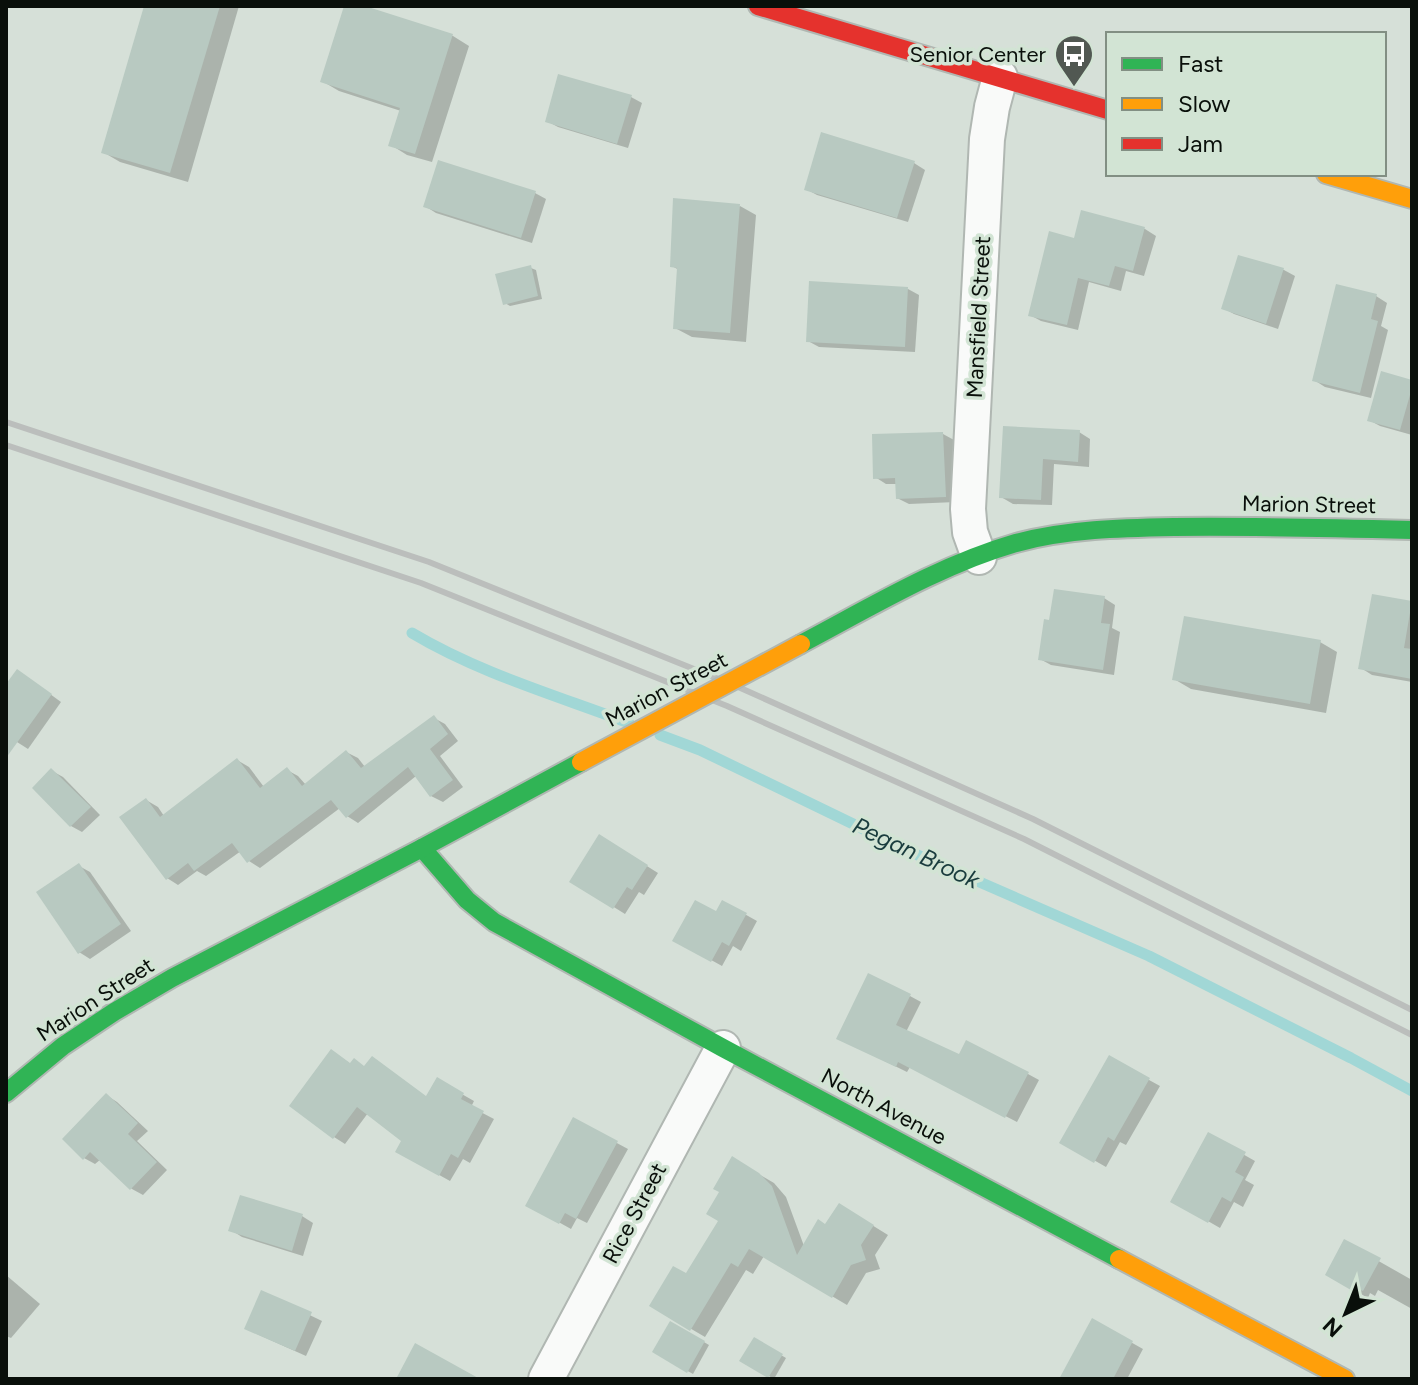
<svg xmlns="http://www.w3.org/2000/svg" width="1418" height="1385" font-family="Figtree,sans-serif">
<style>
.shadow{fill:#0003}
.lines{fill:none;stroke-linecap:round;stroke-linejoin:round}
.stream{stroke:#a1d7d6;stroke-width:11}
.building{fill:#b8c9c1}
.street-casing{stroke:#b0b7b2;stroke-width:38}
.fast-casing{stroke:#b0b7b2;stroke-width:22}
.slow-casing{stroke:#b0b7b2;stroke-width:22}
.jam-casing{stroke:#b0b7b2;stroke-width:22}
.street{stroke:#f9faf9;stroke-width:34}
.fast{stroke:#30b455;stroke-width:18}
.slow{stroke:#ff9f0a;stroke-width:18}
.jam{stroke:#e5322d;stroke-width:18}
.rail{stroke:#bbbebc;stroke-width:6}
.slow-bridge-casing{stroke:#b0b7b2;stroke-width:22;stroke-linecap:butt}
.slow-bridge{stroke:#ff9f0a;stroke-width:18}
.labels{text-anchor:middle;stroke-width:7;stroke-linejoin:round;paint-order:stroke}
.poi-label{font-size:22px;fill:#090f0a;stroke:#d2e4d4;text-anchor:end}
.street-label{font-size:22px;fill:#090f0a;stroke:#d2e4d4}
.water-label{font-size:24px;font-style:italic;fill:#193c3d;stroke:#d2e4d4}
</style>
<rect width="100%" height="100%" fill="#d6e0d8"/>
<g class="shadow">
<path d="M146,6H239L188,182L120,162L103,152Z"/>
<path d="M346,6H359L453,36L469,46L432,162L407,155L391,145L401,111L339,91L322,81Z"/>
<path d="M631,97L642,103L628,148L558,127L547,121Z"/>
<path d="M914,163L925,170L908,222L817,195L806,189Z"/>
<path d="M535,193L546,199L532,243L436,213L425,206Z"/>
<path d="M740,206L756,215L746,342L692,337L675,328L679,270L672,266Z"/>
<path d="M1083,213L1145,229L1156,236L1144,276L1126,271L1121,291L1089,282L1078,330L1041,321L1030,315L1075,240Z"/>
<path d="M1239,257L1284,270L1295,276L1278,329L1234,314L1223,308Z"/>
<path d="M531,268L536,270L542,299L510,306L505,303Z"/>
<path d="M908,289L919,295L915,352L819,347L808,341Z"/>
<path d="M1376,296L1387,303L1381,326L1388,330L1371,398L1325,387L1314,380Z"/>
<path d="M1412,382V435L1380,426L1369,420Z"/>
<path d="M1005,428L1079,432L1090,439L1089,467L1054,464L1052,505L1013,504L1001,497Z"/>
<path d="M943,434L954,440L956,502L909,504L897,498V484H886L875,477Z"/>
<path d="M1374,597L1412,603V682L1372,675L1361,668Z"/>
<path d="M1104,598L1115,605L1112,628L1120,632L1114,675L1051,665L1040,659L1051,622Z"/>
<path d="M1320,642L1337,652L1326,713L1191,689L1174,679Z"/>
<path d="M28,678L61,702L28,749L6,735V688Z"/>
<path d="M434,718L445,724L458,741L440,756L463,787L443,802L431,796L416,776L358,823L347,816L340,808L260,868L249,861L241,851L206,876L197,871L178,885L167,878L146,800L158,807L164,816L237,760L249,767L264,787L287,770L298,776L306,785L346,752L358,758L365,767Z"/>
<path d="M52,771L63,777L100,815L82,832L71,826Z"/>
<path d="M599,836L658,873L644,895L639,892L625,914L572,881Z"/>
<path d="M79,866L90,872L131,931L90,959L79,952Z"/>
<path d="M723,902L757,921L741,951L733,946L722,966L675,940L717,914Z"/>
<path d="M910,996L921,1002L906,1032L960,1057L1028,1074L1039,1080L1017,1122L910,1067L907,1072L850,1044Z"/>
<path d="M332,1051L352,1065L366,1067L427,1098L437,1080L474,1101L471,1107L494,1119L470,1163L463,1159L450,1181L398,1152L404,1140L368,1113L345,1144L334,1137Z"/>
<path d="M1109,1058L1160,1086L1126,1145L1120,1142L1106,1167L1062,1142Z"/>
<path d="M106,1095L117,1102L148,1131L137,1141L167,1170L143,1195L132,1189L101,1159L95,1164L84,1158Z"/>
<path d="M574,1120L628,1149L587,1223L577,1218L571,1229L528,1205Z"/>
<path d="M1209,1135L1255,1161L1245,1180L1254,1185L1243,1207L1234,1202L1220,1228L1173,1201Z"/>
<path d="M733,1159L774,1183L786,1197L804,1246L826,1226L854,1214L888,1235L875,1255L880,1269L866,1273L847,1305L764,1256L753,1274L746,1270L705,1337L652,1306L687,1276L720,1220L721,1192Z"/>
<path d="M302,1216L313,1223L303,1256L242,1237L231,1230Z"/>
<path d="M1345,1242L1412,1280V1309L1378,1290L1375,1296L1370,1293L1368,1298L1328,1275Z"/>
<path d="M6,1275L40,1304L11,1338L6,1336Z"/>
<path d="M262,1292L322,1321L306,1356L257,1334Z"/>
<path d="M1093,1321L1143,1349L1127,1379H1064Z"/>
<path d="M671,1323L709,1345L693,1374L654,1352Z"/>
<path d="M755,1340L786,1358L774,1379L742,1360Z"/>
</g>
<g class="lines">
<g class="stream">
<path d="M412,633C479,673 555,695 629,723"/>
<path d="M660,735L700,750L913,853L1149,956L1351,1058L1412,1091"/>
</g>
</g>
<g class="building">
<path d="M144,6H220L170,173L101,153Z"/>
<path d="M344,6H365L453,34L415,154L388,146L400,108L320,82Z"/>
<path d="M558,74L632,95L617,144L545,122Z"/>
<path d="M821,132L915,161L897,218L804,190Z"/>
<path d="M438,160L536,191L521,238L423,207Z"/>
<path d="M673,198L740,204L730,333L673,329L677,268L670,267Z"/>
<path d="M1081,210L1145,227L1133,271L1115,266L1109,286L1078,278L1067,325L1028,316L1049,231L1074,238Z"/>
<path d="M1238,255L1284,268L1266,324L1221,309Z"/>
<path d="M531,265L538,296L503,305L495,274Z"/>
<path d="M809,281L908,287L905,347L806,342Z"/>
<path d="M1336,284L1377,294L1371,319L1378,321L1360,393L1312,381Z"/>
<path d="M1381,371L1412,380V388L1400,430L1367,421Z"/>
<path d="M1003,426L1080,430L1078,462L1043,459L1041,500L999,498Z"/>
<path d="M943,432L946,497L896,499L895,478L873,479L872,434Z"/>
<path d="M1054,589L1105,596L1101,623L1110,624L1103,670L1038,660L1044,619L1049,620Z"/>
<path d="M1372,594L1412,601L1404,648L1412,649V679L1358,669Z"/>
<path d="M1184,616L1321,640L1310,704L1172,680Z"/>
<path d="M17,669L52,694L6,758V684Z"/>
<path d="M434,715L448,734L430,749L453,780L430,797L408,767L346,818L331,800L247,863L232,843L194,871L188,863L166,880L119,817L146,798L160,817L237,758L260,788L287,767L302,786L346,750L361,768Z"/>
<path d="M51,768L91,807L70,827L32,788Z"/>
<path d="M599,834L648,865L632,890L627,887L613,909L569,882Z"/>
<path d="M79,863L121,924L78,954L36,892Z"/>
<path d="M695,900L716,911L722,900L747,913L729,946L722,942L711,962L672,941Z"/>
<path d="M868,973L911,994L896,1025L959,1054L966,1040L1029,1072L1005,1118L898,1062L896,1067L836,1039Z"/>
<path d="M331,1049L350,1063L354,1058L364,1066L372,1056L426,1096L437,1077L464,1093L461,1099L484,1111L458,1158L451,1154L439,1176L395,1152L401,1141L357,1107L333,1139L289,1106Z"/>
<path d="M1109,1055L1150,1078L1114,1141L1108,1137L1094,1163L1059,1143Z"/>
<path d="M106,1093L138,1123L128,1134L157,1162L130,1190L90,1152L83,1160L62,1139Z"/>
<path d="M573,1117L618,1141L576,1219L565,1213L559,1224L525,1206Z"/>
<path d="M1208,1132L1246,1152L1235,1172L1244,1177L1231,1202L1222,1197L1208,1223L1170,1202Z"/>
<path d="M732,1156L759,1173L772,1186L797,1255L818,1219L825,1224L839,1203L874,1225L861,1245L866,1260L851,1265L832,1298L749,1249L738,1267L731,1263L690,1331L649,1306L673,1266L686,1273L718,1221L706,1214L719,1192L713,1189Z"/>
<path d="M240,1195L303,1214L292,1251L228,1231Z"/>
<path d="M1344,1239L1381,1258L1363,1291L1358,1289L1356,1293L1325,1275Z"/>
<path d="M261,1290L312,1312L295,1351L244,1329Z"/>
<path d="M1092,1318L1133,1341L1113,1379H1059Z"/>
<path d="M670,1321L705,1341L687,1373L652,1352Z"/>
<path d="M754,1337L783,1354L768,1378L739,1361Z"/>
<path d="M415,1343L480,1379H396Z"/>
</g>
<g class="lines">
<g class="street-casing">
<g id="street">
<path d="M979,557L970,532L968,509L987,139L992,107L1000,77"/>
<path d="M546,1379L723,1048"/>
</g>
</g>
<g class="fast-casing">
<g id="fast">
<path d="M801,644C871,607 940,565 1016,543C1067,529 1121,528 1174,527C1253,526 1333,528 1412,530"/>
<path d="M422,848L467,900L494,922L723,1048L1119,1259"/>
<path d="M6,1093L63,1046L114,1012L172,978L422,848L581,762"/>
</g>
</g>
<g class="slow-casing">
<g id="slow">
<path d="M1326,174L1412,199"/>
<path d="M1119,1259L1345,1379"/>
</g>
</g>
<g class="jam-casing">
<path id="jam" d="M758,6L1108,110"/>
</g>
<use href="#street" class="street"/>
<use href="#fast" class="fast"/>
<use href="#slow" class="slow"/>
<use href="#jam" class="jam"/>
<g class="rail">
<path d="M6,422L429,562L736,686L1033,819L1412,1010"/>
<path d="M6,445L421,583L727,706L1024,839L1412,1035"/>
</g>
<g class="slow-bridge-casing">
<path id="slow-bridge" d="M581,762L801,644"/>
</g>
<use href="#slow-bridge" class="slow-bridge"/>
</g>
<defs>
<g id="bus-pin" transform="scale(2)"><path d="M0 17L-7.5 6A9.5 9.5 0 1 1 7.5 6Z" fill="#515852" stroke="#d2e4d4"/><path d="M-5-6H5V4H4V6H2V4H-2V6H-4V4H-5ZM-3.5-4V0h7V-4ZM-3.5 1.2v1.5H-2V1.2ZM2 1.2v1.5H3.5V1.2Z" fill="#fff"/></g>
</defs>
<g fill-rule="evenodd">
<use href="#bus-pin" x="1074" y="54"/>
</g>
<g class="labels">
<g class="poi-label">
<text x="1046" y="62">Senior Center</text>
</g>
<g class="street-label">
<text transform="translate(978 317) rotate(-87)" y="8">Mansfield Street</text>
<text transform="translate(1309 504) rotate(1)" y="8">Marion Street</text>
<text transform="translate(666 689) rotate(-28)" y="8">Marion Street</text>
<text transform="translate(95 999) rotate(-33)" y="8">Marion Street</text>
<text transform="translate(884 1106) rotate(28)" y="8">North Avenue</text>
<text transform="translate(634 1213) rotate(-62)" y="8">Rice Street</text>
</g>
<g class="water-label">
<text transform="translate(916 853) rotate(25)" y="8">Pegan Brook</text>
</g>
</g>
<rect width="1418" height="1385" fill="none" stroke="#090f0a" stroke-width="16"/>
<rect x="1106" y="32" width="280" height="144" fill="#d2e4d4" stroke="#828f83" stroke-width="2"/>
<rect x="1122" y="58" width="40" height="12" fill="#30b455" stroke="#828f83" stroke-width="2"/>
<text x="1178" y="72" font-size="24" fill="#090f0a">Fast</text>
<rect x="1122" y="98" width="40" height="12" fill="#ff9f0a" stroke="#828f83" stroke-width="2"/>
<text x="1178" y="112" font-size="24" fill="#090f0a">Slow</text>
<rect x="1122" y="138" width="40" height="12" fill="#e5322d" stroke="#828f83" stroke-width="2"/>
<text x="1178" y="152" font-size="24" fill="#090f0a">Jam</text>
<g transform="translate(1346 1313) rotate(223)" stroke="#d2e4d4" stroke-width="6" paint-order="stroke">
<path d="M0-6L14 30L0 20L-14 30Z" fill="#090f0a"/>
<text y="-12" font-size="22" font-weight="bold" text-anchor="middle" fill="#090f0a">N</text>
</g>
</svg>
